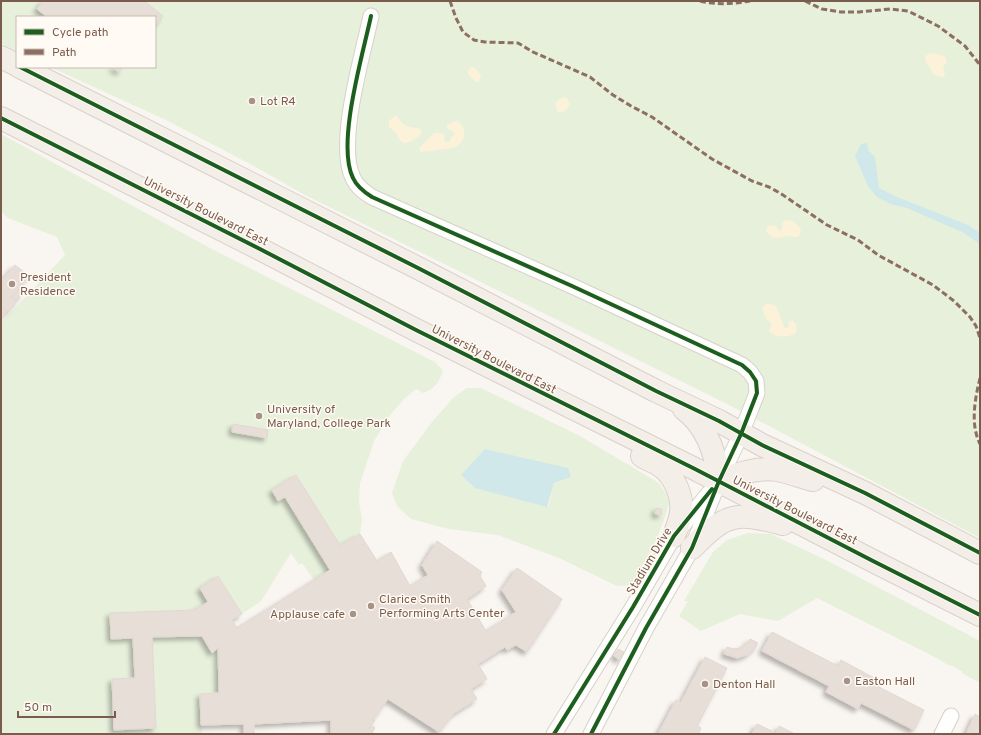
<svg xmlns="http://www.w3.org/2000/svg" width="981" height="735" font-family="Overpass,sans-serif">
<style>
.green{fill:#e7f0db;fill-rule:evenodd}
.sand{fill:#fbf2d9}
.water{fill:#d0e8ea}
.building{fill:#e6ded7;stroke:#e2d8d2;filter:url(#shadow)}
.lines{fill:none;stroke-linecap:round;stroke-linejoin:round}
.street-casing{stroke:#d7d1cb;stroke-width:17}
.primary-casing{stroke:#dad1cc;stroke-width:24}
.street{stroke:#fefefd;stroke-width:15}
.primary{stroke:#f3eee8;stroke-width:22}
.quiet{stroke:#8d6e63;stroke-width:3;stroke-dasharray:6 3;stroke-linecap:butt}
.cycleway-casing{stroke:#fffaf3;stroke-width:6}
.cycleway{stroke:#1b5e20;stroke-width:4}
.poi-dot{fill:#a69286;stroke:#fffaf3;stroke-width:1.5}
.labels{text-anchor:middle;stroke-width:3;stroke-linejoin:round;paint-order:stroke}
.poi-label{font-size:12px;fill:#7a5c4d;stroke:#fffaf3;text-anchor:start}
.street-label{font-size:12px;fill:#7a5c4d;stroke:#fffaf3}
</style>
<defs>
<filter id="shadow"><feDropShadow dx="-3.5" dy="3.5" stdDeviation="2" flood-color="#0004"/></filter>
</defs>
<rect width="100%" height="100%" fill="#f9f5f0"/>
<g class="green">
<path d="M1,1H980V538L735,408L303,194L254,166L166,120L50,67H155V17H17V51L1,43Z"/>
<path d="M1,134L210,248L435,362L443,371C439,382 435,389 423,393L416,389L405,398L390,415L374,441L360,483L359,502L362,520L360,534L340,545L296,475L272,490L285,497L330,570L314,580L302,563L299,565L291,553L261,601L242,614L218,576L200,588L208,602L194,610L110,613L111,638H133L135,678L112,679L114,730L156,728L152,637L202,636L212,652L218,648L219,693L200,694L202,734H1V323L65,255L57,237L8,218L1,211Z"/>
<path d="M467,388H481L580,436L659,483L670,500C662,531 648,558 632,585L617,586L559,558L498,535L449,529L411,519L397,506L392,493L403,461L432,422L454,397ZM485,449L571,477L554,483L548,507Z"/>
<path d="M748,533L771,534L828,561L980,641V683L962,673L963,672L951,665L950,666L931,655L817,598L778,621L740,614L701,631L679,616L688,601H684L713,552L727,540Z"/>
</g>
<g class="sand">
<path d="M930,53L942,55L946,58V63L943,67L945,75L943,78L933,74L929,66L926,63L925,56Z"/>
<path d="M472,67C477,68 480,73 481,77L479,81L476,82L468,74V70Z"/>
<path d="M566,97L570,104L566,110L563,112H558L555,104C558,99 561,98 566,97Z"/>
<path d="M394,116H397C399,119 401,122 403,124C408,128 414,127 420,129L422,132C419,137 411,143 404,143L399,139L396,133L389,127V121Z"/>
<path d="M455,121C459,121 459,122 462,126C467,133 464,142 456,147C454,148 424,152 421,152L419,148L434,133C438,132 441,133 445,135L444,141L446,142H450L451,137L455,133L448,129L446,125Z"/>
<path d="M785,220C793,220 798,224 801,230L800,235C796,238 795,237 790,236C781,236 773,243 766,230L768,225L776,226L779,231L782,230V223Z"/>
<path d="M765,304H768L775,305C779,312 781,320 785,328H788L789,321H793C797,324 797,328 796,333C788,338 775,338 769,331L772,323L766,319L762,309Z"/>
</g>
<g class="water">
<path d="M867,143L868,150L875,157L879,188L897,197L968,225L980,233V244L964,233L907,208L890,204L877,197L868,186L855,156L861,144Z"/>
<path d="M485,449L568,468L571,477L554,483L547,507L475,488L461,475Z"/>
</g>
<g class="building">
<path d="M43,1H144L163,16L155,26V17H47L37,9Z"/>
<path d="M112,67H123L119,72Z"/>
<path d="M15,265L29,276L12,297L17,301L8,312L4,308L1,311V279L4,276L5,277Z"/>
<path d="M19,289L23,293L16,301L12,297Z"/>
<path d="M4,308L7,311L1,319V311Z"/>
<path d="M233,424L268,430L267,438L232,432Z"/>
<path d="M296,475L340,545L360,534L377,561L391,552L410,586L428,575L422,565L437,541L482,572L480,576L486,586L467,599L486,631L516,612L502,590L517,568L562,599L527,652L516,645L507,650L505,647L478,664L487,679L471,689L477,699L453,714L439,732L388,699L373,720L375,721L368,729L373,726L375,728L371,734H331V720L254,724V734H244V724L201,725L200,694L219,693L218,648L212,653L202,636L152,637L156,728L114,730L112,679L135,678L133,638L111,639L110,613L194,610L208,602L200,588L218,576L242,614L232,620L237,628L330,570L285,497L278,501L272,490Z"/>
<path d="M656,508L662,509L661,515L655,514Z"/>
<path d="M772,632L838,666L841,660L876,679L873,684L924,710L914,730L861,703L858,709L826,692L829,686L762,651Z"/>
<path d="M750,639L758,643L755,648L747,655L737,658L724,654L727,647L733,649L740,648L747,644Z"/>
<path d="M618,649L624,652L620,660L614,656Z"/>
<path d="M705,657L727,668L697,726L701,728L698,734H658L676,700L681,702Z"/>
<path d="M975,714L980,717V734H966Z"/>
<path d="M757,724L776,733L779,726L795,734H752Z"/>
</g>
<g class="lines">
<g class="street-casing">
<g id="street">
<path d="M371,16C363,54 336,144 353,178C357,187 364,192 372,197L572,286L742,365L750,372L756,381L757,393L741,434L719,481L692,548L646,628L591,734"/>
<path d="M554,734L633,607L674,536L709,493"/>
<path d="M942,734L951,716"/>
</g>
</g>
<g class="primary-casing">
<g id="primary">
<path d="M1,57L17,65"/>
<path d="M20,67L418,268L656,391L719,421L762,445L865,493L980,553"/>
<path d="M1,118L258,248L416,330L695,469L873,561L980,615"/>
<path d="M684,409C707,426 716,454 719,481"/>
<path d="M642,456C648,460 656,462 662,467C674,476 683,496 681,512C680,520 677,528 674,536"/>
<path d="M719,481C737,474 757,467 777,470C789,472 801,477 813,480"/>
<path d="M692,548C727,512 736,512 783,524"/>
</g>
</g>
<use href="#street" class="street"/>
<use href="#primary" class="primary"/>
<g class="quiet">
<path d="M450,1L456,18L463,32L474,40L485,42L518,43L533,52L590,77L613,95L631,106L652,117L712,159L752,181L769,187L780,193L827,225L858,240L878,255L933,285L954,301L970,317L976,326L980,338"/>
<path d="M700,1C717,5 733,4 750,1"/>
<path d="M805,1L822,9L841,12H859L890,9L908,11L938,26L965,46L980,65"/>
<path d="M980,378C975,399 970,424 980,444"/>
</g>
<g class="cycleway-casing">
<g id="cycleway">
<path d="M371,16C363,54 336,144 353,178C357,187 364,192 372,197L572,286L742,365L750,372L756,381L757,393L741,434L719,481L692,548L646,628L591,734"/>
<path d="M20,67L418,268L656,391L719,421L762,445L865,493L980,553"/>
<path d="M1,118L258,248L416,330L695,469L873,561L980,615"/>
<path d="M554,734L633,607L674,536L712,489"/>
</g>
</g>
<use href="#cycleway" class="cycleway"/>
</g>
<g class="poi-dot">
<circle cx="252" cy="101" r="4"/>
<circle cx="12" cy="284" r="4"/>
<circle cx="259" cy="416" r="4"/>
<circle cx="371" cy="606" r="4"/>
<circle cx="353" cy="614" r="4"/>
<circle cx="847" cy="681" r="4"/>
<circle cx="705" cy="684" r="4"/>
</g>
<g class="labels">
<g class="poi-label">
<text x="260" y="105">Lot R4</text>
<text x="20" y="281">President<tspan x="20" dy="14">Residence</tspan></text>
<text x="267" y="413">University of<tspan x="267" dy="14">Maryland, College Park</tspan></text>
<text x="379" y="603">Clarice Smith<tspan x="379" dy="14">Performing Arts Center</tspan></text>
<text x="345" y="618" text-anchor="end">Applause cafe</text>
<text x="855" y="685">Easton Hall</text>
<text x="713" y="688">Denton Hall</text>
</g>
<g class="street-label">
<text transform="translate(206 211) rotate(27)" y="4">University Boulevard East</text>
<text transform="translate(494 359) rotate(27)" y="4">University Boulevard East</text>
<text transform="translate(795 510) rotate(27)" y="4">University Boulevard East</text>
<text transform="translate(649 561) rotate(-59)" y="4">Stadium Drive</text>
</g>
</g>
<rect width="981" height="735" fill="none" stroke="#7a5c4d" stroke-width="4"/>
<rect x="16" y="16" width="140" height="52" fill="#fffaf3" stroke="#cabbb1"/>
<rect x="24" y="29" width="20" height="6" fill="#1b5e20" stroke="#cabbb1"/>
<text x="52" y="36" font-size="12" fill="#7a5c4d">Cycle path</text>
<rect x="24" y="49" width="20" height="6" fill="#8d6e63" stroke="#cabbb1"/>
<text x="52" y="56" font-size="12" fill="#7a5c4d">Path</text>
<path d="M18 711v6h97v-6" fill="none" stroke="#7a5c4d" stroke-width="2"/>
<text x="24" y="711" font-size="12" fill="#7a5c4d" stroke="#fffaf3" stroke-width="3" paint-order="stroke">50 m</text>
</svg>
